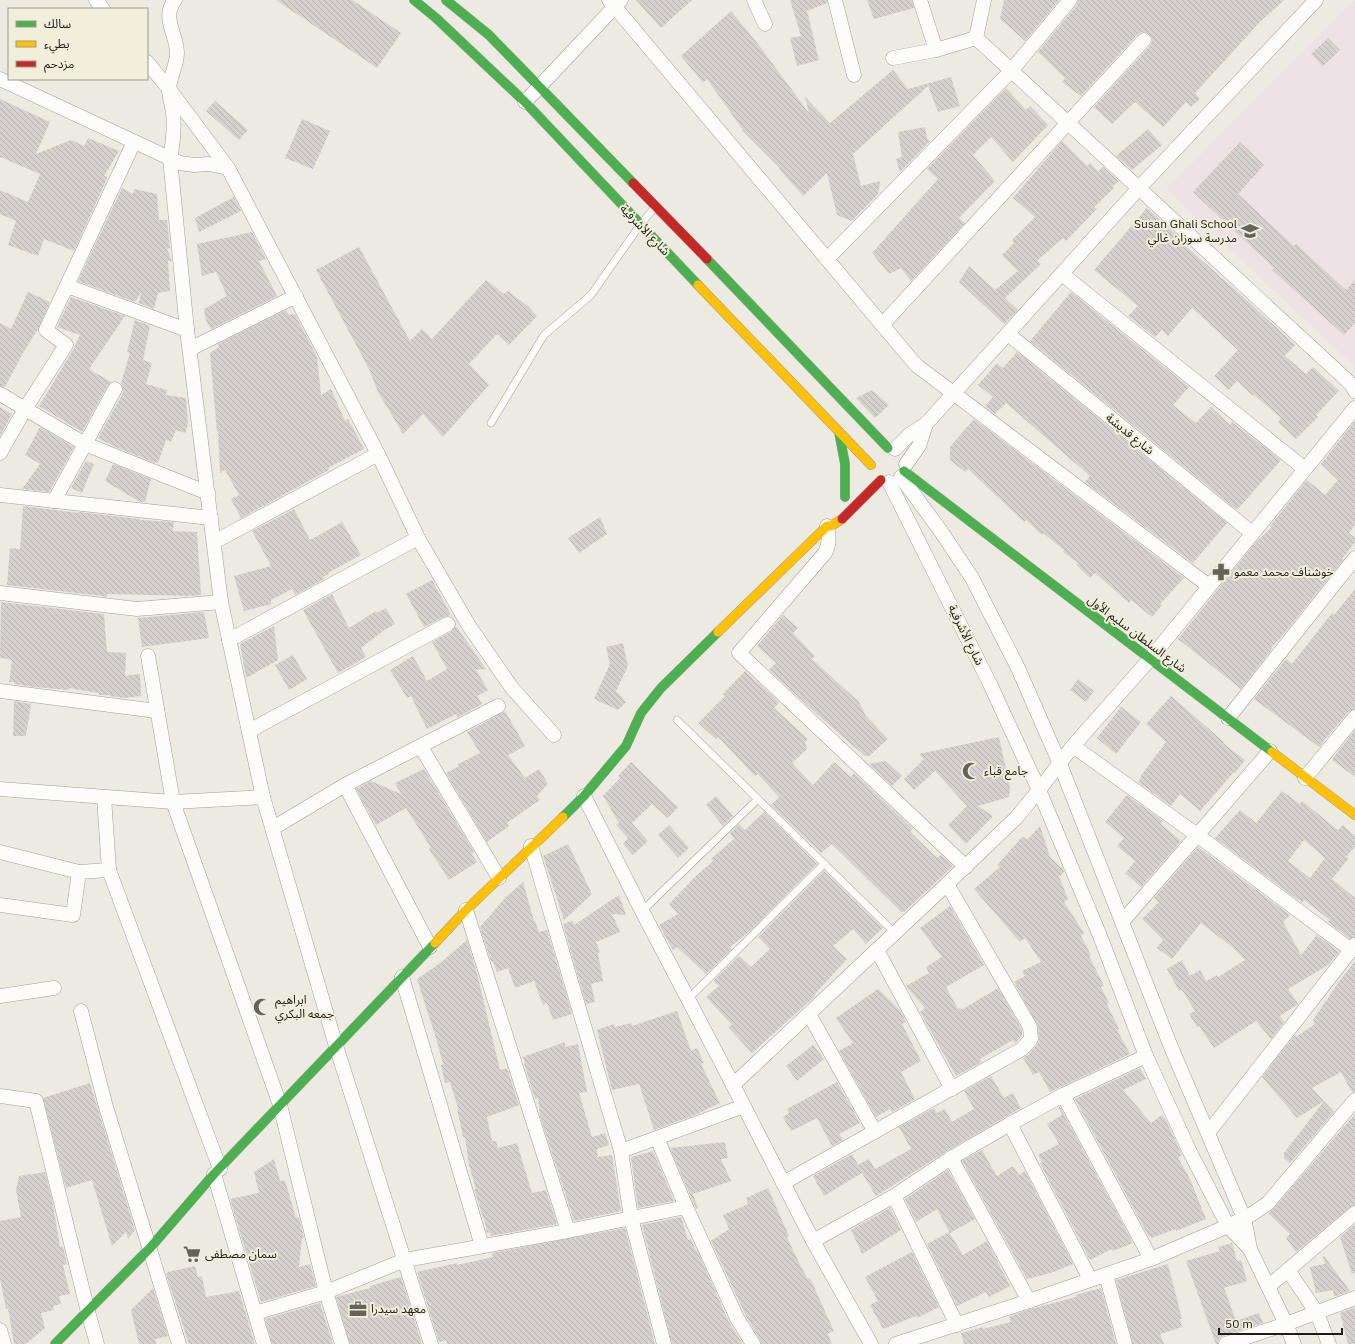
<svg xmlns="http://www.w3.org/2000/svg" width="1355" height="1344" font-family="'IBM Plex Sans','Noto Sans Arabic',sans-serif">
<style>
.education{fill:#efe2e6}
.building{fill:url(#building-back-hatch);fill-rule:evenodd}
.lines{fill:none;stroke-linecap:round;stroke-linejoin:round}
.lane-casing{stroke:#a09f98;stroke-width:8}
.street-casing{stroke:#a09f98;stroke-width:15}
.fast-casing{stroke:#a09f98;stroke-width:10}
.slow-casing{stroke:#a09f98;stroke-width:10}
.jam-casing{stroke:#a09f98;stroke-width:10}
.lane{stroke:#fcfcfa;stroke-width:7}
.street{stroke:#fcfcfa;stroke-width:14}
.fast{stroke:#4caf50;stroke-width:9}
.slow{stroke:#ffc107;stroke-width:9}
.jam{stroke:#c62828;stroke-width:9}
.labels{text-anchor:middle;stroke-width:4;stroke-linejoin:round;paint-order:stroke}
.poi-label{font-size:12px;fill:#1d1c15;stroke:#f1eedc;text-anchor:start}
.street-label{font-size:12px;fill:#1d1c15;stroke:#f1eedc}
</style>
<defs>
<pattern id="building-back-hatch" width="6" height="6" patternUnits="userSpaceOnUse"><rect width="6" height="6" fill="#d6d1cf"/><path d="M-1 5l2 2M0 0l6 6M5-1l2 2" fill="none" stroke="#b7b3b1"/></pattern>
</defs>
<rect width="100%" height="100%" fill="#eceae1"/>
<path class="education" d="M1355,1V367L1166,189L1350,3Z"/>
<g class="building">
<path d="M276,0H352L401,33L377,68Z"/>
<path d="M636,0H692L661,28Z"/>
<path d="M790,0H827V3L807,11L819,60L797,66L790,38L801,36Z"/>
<path d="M867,0H912L914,8L874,19Z"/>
<path d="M1004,0H1059L1025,41L1000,19Z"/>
<path d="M1078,0H1284L1259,23L1195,93L1200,99L1191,107L1186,102L1163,127L1135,102L1112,124L1094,107L1150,46L1152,42V38L1149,34L1142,32L1138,34L1081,96L1062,82L1065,78L1038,52L1077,5Z"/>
<path d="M731,11L758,44L809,113L805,97L830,123L893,70L908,89L951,77L960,106L938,112L928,86L853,154L861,186L880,181L878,194L852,221L837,215L827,173L803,196L779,169L780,168L742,130H743L707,79L703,83L681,56Z"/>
<path d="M1328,38L1340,50L1323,66L1311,54Z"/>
<path d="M1006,88L1026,110L1030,106L1048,125L1013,162L991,137L973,155L995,181L959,218L965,223L911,281L901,268L889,274L872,253L938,179L927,169Z"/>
<path d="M0,99L50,122L36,154L71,140L84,146L88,138L119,151L104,176L107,177L106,181L74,251L44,239L38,256L8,245L16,221L0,214V190L28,202L40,174L0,157Z"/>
<path d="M215,101L248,130L239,140L206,111Z"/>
<path d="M302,119L330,131L313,169L285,158Z"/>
<path d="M925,127L927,138L930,141L900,172L896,159L902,157L898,132Z"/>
<path d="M1148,129L1162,145L1132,170L1116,156Z"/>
<path d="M1062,141L1087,166L1090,163L1098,171L1103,167L1119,181L1113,186L1114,188L1094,207L1097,209L1066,241L1063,238L1037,261L1041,264L1005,298L1018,310L1004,324L959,282L969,266L995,290L1018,271L1002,255L1014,243L1012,240L1035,217L1013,198Z"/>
<path d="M1240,142L1264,165L1238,194L1294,246L1296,244L1346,290L1355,280V323L1344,335L1272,270L1274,268L1193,192Z"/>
<path d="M122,188L133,194L134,189L157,194L159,220H167L170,248L167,249L172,261H168L170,291L158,293L154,309L139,303L141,293L135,302L78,281Z"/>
<path d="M234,197L241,211L199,232L195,218Z"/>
<path d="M1147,208L1181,239L1180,241L1240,294L1295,345L1285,356L1306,374L1313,367L1339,391L1316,415L1318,417L1296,439L1278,422L1281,418L1254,395L1253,396L1237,381L1229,390L1214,376L1238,350L1192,308L1168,336L1162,330L1155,337L1128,316L1138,306L1094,270Z"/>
<path d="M252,232L266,259L259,261L277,296L211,329L206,320L204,309L227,296L216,272L202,276L197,244Z"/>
<path d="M359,247L410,341L422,329L432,339L486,280L504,294L508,291L529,307L537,316L509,345L497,334L469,364L489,385L443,437L423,414L403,434L378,392L369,369L316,270Z"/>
<path d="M28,292L50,302L38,329L23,353L5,387L0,386V323L11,329Z"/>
<path d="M1071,292L1189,387L1173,405L1196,423L1211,407L1230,425L1232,422L1281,460L1237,510L1030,341Z"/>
<path d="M71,297L125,316L89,369L111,382L108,385L82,432L39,406L73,350L80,335L57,327Z"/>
<path d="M286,310L289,315L295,314L317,357L321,395L331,389L345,421L348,419L364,449L328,468L329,470L241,518L231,499L239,495L225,470L220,473L218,431L217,432L210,353L219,347L218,344Z"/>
<path d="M135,320L150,326L143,360L152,363L146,384L167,390L166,395L186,398L188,424L185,433L176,430L171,442L166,440L158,463L156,462L155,463L113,446L98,438L123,393V388L121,383L130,353L127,352Z"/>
<path d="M1017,352L1227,523L1193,563L1085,482L1090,476L1006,403L995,414L985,406L993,397L978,385L997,363L1003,368Z"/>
<path d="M872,390L889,405L875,418L856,398Z"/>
<path d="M0,407L12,414L0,436Z"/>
<path d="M974,419L1184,578L1160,604L1162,605L1152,617L1131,600L1129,603L1095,573L1090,578L1076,565L1078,563L1063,552L1064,550L1043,533L1042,535L1026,520L1024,522L968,469L965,472L950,460V447Z"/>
<path d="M1355,421V525L1349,533L1355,538V542L1342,559L1343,560L1283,635L1271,648L1272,649L1241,689L1178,639L1255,543L1272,527L1270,526L1307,480L1325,495L1338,480L1321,464Z"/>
<path d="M40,427L74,447L49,492L22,489L40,464L25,455Z"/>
<path d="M86,461L94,464L82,493L71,488Z"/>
<path d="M113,464L151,479L145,502H140L105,481Z"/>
<path d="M23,506L78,513V512L140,519V520L174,522L173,531L197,532L201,595L188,596L107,594V597L103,596L7,585L10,548L20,549Z"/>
<path d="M294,509L310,540L342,522L361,555L328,573L329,574L323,577L324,579L295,595L292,589L271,600V604L244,611L234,576L271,566L252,531Z"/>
<path d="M600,517L607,534L579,553L568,538Z"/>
<path d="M432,580L451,615L444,617L424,627L406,594Z"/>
<path d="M1355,589V709L1348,712L1319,747L1254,699L1286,659L1292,664L1332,613L1334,615Z"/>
<path d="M332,594L349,628L376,611L377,613L386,608L395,624L383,631L361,648L366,657L338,673L303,610Z"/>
<path d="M1,602L104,614L107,652L126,653L125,676L140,674L141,696L125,698L110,696V695H99V693L69,688V690L34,687L14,684V682H9L12,660L0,658Z"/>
<path d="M204,612L209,638L142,647L138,618Z"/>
<path d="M783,615L798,628L793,633L815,656L812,659L859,702L866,716L888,739L869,756H865L820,717L769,670L776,663L757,646Z"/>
<path d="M274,626L278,660L246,678L240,644Z"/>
<path d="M456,626L486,669L476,670L488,690L477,696L482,704L458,717L456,714L427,729L411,696L407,698L390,670L413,656L427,681L447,669L432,642L452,631Z"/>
<path d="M623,643L628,666L616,691L626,702L618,710L594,699L610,664L606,647Z"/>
<path d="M293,655L307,679L289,690L275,665Z"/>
<path d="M745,671L779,702L774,708L808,739L805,742L807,749L792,763L813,785L834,762L851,777L854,773L913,829L910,832L937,858L941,855L953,866L904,912H901L832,844L821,853L771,805L779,797L758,774L755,776L718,737L716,739L698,723L725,696L723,694Z"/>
<path d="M1078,679L1094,691L1086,702L1070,690Z"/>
<path d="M1171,696L1224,742L1223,743L1245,760L1235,773L1234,772L1200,811L1180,794L1171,806L1138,782L1141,778L1140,777L1166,742L1146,724Z"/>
<path d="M14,701L31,704L26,736H13Z"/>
<path d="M1121,707L1141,722L1116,754L1097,738Z"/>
<path d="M505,711L525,746L508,755L525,778L539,769L548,784L537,796L540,800L507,823L509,826L487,842L446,773L459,766L458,764L480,753L467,732Z"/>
<path d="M1355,730V777L1332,760L1333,758Z"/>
<path d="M999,737L1010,788L1009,797L978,806L993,816L966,844L948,825L967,806L935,771L914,790L904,779L924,759L919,754Z"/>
<path d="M886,761L902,776L892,786L869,764Z"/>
<path d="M631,762L678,807L668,818L652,804L632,823L648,841L633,855L623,844L628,838L616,825L619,823L603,796L620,778L618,776Z"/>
<path d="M424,769L474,852L471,853L477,862L449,880L429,849L431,848L406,808L376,825L356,789L371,781L401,794L395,783Z"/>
<path d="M1282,791L1300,804L1302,801L1338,830L1343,825L1355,836V847L1346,857L1349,858L1332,879L1355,898V937L1350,939L1328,922L1330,920L1304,900L1302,903L1215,838L1240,810L1256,823ZM1304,840L1325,858L1310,878L1288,861Z"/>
<path d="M1127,795L1163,821L1161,824L1181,841L1141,887L1125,873L1135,861L1117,846L1124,838L1105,822Z"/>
<path d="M716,796L733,816L723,826L706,805Z"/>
<path d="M764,812L817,864L751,930L730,947L732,949L706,974L677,947L673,950L659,925L678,914L669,904L696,876L713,861L711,859L734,839L730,833L739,824L745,830Z"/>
<path d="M669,825L689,848L678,858L658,835Z"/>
<path d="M1040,826L1050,857L1063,869L1064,872L1059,877L1068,899L1064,902L1084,933L1081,936L1091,955L1089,956L1104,986L1101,987L1109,1003L1107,1004L1119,1029L1117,1030L1130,1054L1050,1092L1039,1072L1033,1075L1023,1058L1028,1055L1039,1042L1038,1026L1014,982L1025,976L1022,971L1041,962L1025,938L1020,942L974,889L1000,867L997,865L1022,837L1028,839Z"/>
<path d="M568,844L592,894L564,920L543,856Z"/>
<path d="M1198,847L1290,915L1283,922L1301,955L1317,935L1339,952L1328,965L1288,989L1298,1004L1280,1016L1284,1022L1271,1039L1256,1021L1214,1048L1199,1026L1197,1027L1189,1014L1195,1011L1182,990L1179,991L1167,969L1182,960L1190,976L1200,970L1206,981L1217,975L1218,977L1245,960L1232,947L1201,923L1172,959L1157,948L1163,940L1142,919L1159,902L1154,898Z"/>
<path d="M824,871L883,928L866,944L853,929L833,946L847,959L814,995L815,996L752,1053L728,1027L732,1025L706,997L719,986L713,981L739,956L751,967L770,949L758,937Z"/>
<path d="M523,882L534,921H535L539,932L547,930L572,1014L553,1020L547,1003L543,1005L534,981L515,988L508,968L497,972L493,961H491L480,927L505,898Z"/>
<path d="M619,895L626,915L612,914L620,932L596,942L600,952L598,953L603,981L591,984L595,1002L586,1004L563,924L572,921L574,925Z"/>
<path d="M950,906L984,965L946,987L958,1009L960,1008L961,1010L998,988L1022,1030V1036L1015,1043L1013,1040L980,1059L982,1062L956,1076L920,1012L925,1008L906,986L929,973L926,967L942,957L920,928Z"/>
<path d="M467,940L477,973L500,1070L507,1068L519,1105L487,1117L492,1141H496L498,1148L517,1143L532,1193L546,1190L557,1224L491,1236L490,1232L487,1233L484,1218H483L474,1189H476L469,1165L465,1137H463L457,1109L458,1108L450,1082L445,1083L441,1065L443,1064L436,1038L417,979L439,964Z"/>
<path d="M1355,961V1092H1352L1341,1072L1312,1088L1334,1112L1290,1163L1284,1158V1153L1324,1101L1297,1118L1262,1077L1295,1035L1296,1037L1315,1024L1313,1020L1338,983Z"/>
<path d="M878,989L900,1010L906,1022L902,1024L921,1061L901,1072L915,1099L892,1112L890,1109L876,1117L839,1051L853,1043L836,1018Z"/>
<path d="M677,1011L691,1051L697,1048L704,1063L701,1064L720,1103L695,1115L654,1130L639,1084L612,1090L597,1030L614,1024L615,1027L631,1023L632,1026Z"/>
<path d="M565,1042V1047L578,1044L587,1092L579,1093L592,1137L605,1133L609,1145L597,1149L598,1157L612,1155L621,1211L574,1221L540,1116L538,1098L535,1099L524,1064L525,1063L523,1057Z"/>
<path d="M813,1045L824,1059L797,1081L786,1066Z"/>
<path d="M1140,1068L1146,1079L1123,1090L1151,1123L1162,1115L1166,1120L1182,1155L1178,1158L1190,1179L1206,1219L1176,1231V1229L1151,1238L1150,1236L1149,1237L1075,1099Z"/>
<path d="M991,1076L1004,1098L1013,1093L1021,1108L947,1151L876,1196L862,1173L824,1196L813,1176L852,1154L858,1165L869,1159L875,1169L911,1149L899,1127L934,1108L937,1113L945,1109L952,1122L974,1109L964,1091Z"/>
<path d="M837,1082L860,1123L839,1134L843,1140L832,1146L817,1118L791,1131L783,1117L789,1113L787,1109Z"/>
<path d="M90,1083L135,1230L128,1239L126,1232L112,1246L92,1180L66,1188L43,1098Z"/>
<path d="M1058,1107H1060L1133,1243L1113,1251L1112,1249L1090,1260L1040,1163L1042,1162L1038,1155L1059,1144L1047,1124L1062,1115Z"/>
<path d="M1355,1114V1205L1350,1207L1296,1252L1286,1238L1290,1234L1268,1213L1274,1208Z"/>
<path d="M725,1142L728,1158L721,1159L731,1181L693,1194L698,1208L696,1209L670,1148Z"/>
<path d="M982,1150L997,1176L1013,1166L1019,1175L1025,1171L1073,1264L1051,1273L1027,1279L962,1161Z"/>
<path d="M653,1151L674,1201L638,1208L631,1157Z"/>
<path d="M274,1159L280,1181L285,1180L296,1218L299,1217L304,1238H302L299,1267L310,1264L316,1286L261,1302L230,1199L259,1193L254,1172Z"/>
<path d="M948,1170L975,1219L950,1233L937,1209L916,1222L905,1199Z"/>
<path d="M45,1172L52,1199L60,1247L63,1246L67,1264L63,1265L70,1294L59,1296L61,1304L53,1306L54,1310L41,1313L45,1328L26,1344H14L8,1308L6,1309L0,1278V1221L21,1217L16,1190L19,1176Z"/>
<path d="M768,1188L789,1236L787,1237L801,1267L808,1279L810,1278L834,1331L828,1334L832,1344H761L760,1340L745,1314L711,1241L729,1229L723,1215L748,1204L746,1198Z"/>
<path d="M890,1208L901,1230L862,1254L851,1230Z"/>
<path d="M681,1217L688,1240L691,1239L696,1251L697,1250L729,1322L743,1344H672L642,1225Z"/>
<path d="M1355,1224V1273L1352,1274L1340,1237Z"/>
<path d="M625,1228L655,1344H447L446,1340L439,1342L417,1272L457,1263V1265L493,1257L492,1253Z"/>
<path d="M949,1232L963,1255L987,1241L1010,1286L989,1297L986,1292L957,1306L927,1244Z"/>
<path d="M1232,1243L1237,1261L1241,1260L1247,1281L1224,1288L1236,1321L1259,1313L1263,1323L1223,1336L1219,1339L1218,1344H1216L1186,1261L1220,1251L1218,1247Z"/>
<path d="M912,1252L939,1307L917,1318L916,1316L883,1329L870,1305L878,1301L865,1277Z"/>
<path d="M1324,1256L1333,1268L1350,1291L1336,1296H1334L1333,1290L1316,1293L1310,1267L1325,1264L1323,1257Z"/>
<path d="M1168,1264L1182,1319H1180L1182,1327L1160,1334L1164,1344H1133L1116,1280Z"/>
<path d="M195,1266L198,1277L202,1276L206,1297L239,1291L255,1344H189L166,1274L168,1272Z"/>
<path d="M401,1277L422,1344H350L336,1297L370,1288V1286Z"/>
<path d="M153,1288L168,1336L155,1339L156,1344H139L131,1310Z"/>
<path d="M1101,1288L1116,1344H964L961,1333L983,1327V1329L1011,1322L1009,1317L1027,1310L1076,1297V1295Z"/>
<path d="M320,1303L333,1344H272L265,1319Z"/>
<path d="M1355,1307V1344H1348L1340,1313Z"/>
</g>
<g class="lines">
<g class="lane-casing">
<g id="lane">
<path d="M491,423L544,335L591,295L640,225L655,207"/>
<path d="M677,720L895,933"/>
<path d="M642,911L758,799"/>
<path d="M688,999L824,864"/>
</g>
</g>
<g class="street-casing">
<g id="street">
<path d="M96,0L103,9"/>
<path d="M175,0C161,17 177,35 177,53C177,65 170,76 169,89C169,96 172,105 173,113C175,129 173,143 170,159L187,330L221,602L263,797"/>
<path d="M609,0L916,365L1209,586"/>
<path d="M754,0L765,24"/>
<path d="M835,0L854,75"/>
<path d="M920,0L936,50"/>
<path d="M984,0L976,38L1351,384L1355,391"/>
<path d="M893,58L936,50L976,38"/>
<path d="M147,62L169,89L228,168L378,454L418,538L469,626L512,688L554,735"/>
<path d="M0,79L180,163L194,165L209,164L228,168"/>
<path d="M525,102L621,0"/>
<path d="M827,259L1011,71L1070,0"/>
<path d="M1062,274L1305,469"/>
<path d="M67,286L187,330"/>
<path d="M882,325L1144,40"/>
<path d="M1008,334L1252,533"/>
<path d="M190,349L296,296"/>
<path d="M0,394L85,444L208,493"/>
<path d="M895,449L909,435L926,424L1139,188L1316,0"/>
<path d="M0,453L25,409L66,345L46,330L134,142"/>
<path d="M906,464L919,446L926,424"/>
<path d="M901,477L940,530L972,578L1018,668L1060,764L1171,1047L1244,1218L1250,1249L1286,1324L1294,1344"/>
<path d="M889,482L990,684L1039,790L1100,936L1146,1056L1189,1150L1228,1226L1250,1249"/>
<path d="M0,495L211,518"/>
<path d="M54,501L115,389"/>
<path d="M827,526C829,536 830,543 825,553L739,653L966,867"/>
<path d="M214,542L378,454"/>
<path d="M0,593L137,609L221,602"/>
<path d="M229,640L418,538"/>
<path d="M148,656L173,802L280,1105L326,1292L342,1344"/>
<path d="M0,691L157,711"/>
<path d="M1228,718L1355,558"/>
<path d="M249,731L448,624"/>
<path d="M1073,746L1197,835L1351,950"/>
<path d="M421,747L499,878"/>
<path d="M1305,778L1355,717"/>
<path d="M345,785L430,947"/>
<path d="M0,789L173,802L263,797L336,1046L431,1344"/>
<path d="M584,796L642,911L733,1085L813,1241L871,1344"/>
<path d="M104,797L109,870L220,1169"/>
<path d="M273,828L345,785L498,706"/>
<path d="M531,846L621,1151L631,1218L664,1344"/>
<path d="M0,852L79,872"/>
<path d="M0,905L73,915L79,872L109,870"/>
<path d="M466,910L568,1231"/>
<path d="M1122,922L1270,751"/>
<path d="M877,950L952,1089"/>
<path d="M402,977L482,1246"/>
<path d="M0,996L54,988"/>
<path d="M81,1011L106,1107L179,1344"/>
<path d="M809,1014L875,1132"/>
<path d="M733,1085L947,884L1016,818L1039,790L1073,746L1150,659L1355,408"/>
<path d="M1063,1095L1151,1259"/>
<path d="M0,1096L36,1101L88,1312L97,1344"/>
<path d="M1010,1124L1090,1279"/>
<path d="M1208,1133L1355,945"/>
<path d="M657,1138L686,1207L737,1318L753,1344"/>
<path d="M621,1151L744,1106"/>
<path d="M951,1158L1029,1301"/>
<path d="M214,1174L264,1344"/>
<path d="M783,1183L1022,1049L1031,1039L1030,1027L947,884"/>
<path d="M894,1196L957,1325"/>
<path d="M813,1241L894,1196L951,1158L1010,1124L1063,1095L1146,1056"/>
<path d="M1288,1270L1317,1313L1329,1344"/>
<path d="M1106,1275L1125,1344"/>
<path d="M1269,1286L1355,1213"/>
<path d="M255,1313L326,1292L405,1260L568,1231L686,1207"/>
<path d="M0,1330L4,1344"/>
<path d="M896,1344L1029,1301L1151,1259L1228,1226L1252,1214L1268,1203L1355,1100"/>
<path d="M1226,1344L1286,1324L1355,1298"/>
</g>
</g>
<g class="fast-casing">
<g id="fast">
<path d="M414,0L436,18L525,102L698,285"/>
<path d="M446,0L489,35L633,183"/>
<path d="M707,259L888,448"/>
<path d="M839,432L845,464V497"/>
<path d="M904,471L1272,752"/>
<path d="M563,817L584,796L626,746L641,713L661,688L718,632"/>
<path d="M55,1344L150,1248L214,1174L435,943"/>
</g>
</g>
<g class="slow-casing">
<g id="slow">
<path d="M698,285L871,465"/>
<path d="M718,632L827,526H831L842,519"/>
<path d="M1272,752L1355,815"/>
<path d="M435,943L466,910L563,817"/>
</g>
</g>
<g class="jam-casing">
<g id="jam">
<path d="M633,183L707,259"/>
<path d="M842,519L881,480"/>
</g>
</g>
<use href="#lane" class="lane"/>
<use href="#street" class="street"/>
<use href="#fast" class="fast"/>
<use href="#slow" class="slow"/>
<use href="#jam" class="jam"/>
</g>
<defs>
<g id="school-bare" transform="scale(1.38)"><path d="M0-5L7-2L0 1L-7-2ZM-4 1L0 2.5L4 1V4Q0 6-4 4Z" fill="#65645c" stroke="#f1eedc" stroke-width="2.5" paint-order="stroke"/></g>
<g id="pharmacy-bare" transform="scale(1.38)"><path d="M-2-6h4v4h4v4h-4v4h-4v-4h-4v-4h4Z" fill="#65645c" stroke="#f1eedc" stroke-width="2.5" paint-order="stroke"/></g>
<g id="mosque-bare" transform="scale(1.38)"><path d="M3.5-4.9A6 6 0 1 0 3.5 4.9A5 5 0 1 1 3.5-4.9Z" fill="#65645c" stroke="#f1eedc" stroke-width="2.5" paint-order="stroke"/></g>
<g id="supermarket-bare" transform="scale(1.38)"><path d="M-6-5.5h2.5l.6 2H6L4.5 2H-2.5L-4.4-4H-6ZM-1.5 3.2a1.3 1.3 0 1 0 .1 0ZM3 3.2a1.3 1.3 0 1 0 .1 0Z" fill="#65645c" stroke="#f1eedc" stroke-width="2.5" paint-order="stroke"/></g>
<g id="office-bare" transform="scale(1.38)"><path d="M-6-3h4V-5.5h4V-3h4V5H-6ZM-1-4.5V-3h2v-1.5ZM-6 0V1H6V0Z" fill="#65645c" stroke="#f1eedc" stroke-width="2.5" paint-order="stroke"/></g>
</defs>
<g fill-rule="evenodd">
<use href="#school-bare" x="1250" y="231"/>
<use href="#pharmacy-bare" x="1221" y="572"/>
<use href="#mosque-bare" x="971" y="771"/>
<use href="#mosque-bare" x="262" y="1007"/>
<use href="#supermarket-bare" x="192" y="1254"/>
<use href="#office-bare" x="358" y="1309"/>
</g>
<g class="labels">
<g class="poi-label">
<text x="1237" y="228" text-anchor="end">Susan Ghali School<tspan x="1237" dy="14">مدرسة سوزان غالي</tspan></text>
<text x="1234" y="576">خوشناف محمد معمو</text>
<text x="984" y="775">جامع قباء</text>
<text x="275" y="1004">ابراهيم<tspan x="275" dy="14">جمعه البكري</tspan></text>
<text x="205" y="1258">سمان مصطفى</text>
<text x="371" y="1313">معهد سيدرا</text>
</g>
<g class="street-label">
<text transform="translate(645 230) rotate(46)" y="4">شارع الأشرفية</text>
<text transform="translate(1130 434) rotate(39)" y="4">شارع قديشة</text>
<text transform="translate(1137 634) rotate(37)" y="4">شارع السلطان سليم الأول</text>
<text transform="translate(966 635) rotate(64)" y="4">شارع الأشرفية</text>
</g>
</g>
<rect x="8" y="8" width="140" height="72" fill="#f1eedc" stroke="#9c9a8c"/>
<rect x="16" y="21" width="20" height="6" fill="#4caf50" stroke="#9c9a8c"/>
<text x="44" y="28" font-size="12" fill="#1d1c15">سالك</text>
<rect x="16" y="41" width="20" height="6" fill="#ffc107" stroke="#9c9a8c"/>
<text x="44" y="48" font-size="12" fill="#1d1c15">بطيء</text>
<rect x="16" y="61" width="20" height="6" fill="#c62828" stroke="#9c9a8c"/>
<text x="44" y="68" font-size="12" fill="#1d1c15">مزدحم</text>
<path d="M1219 1328v6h123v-6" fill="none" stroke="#1d1c15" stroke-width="2"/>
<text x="1225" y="1328" font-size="12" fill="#1d1c15" stroke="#f1eedc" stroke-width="3" paint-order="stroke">50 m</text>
</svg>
